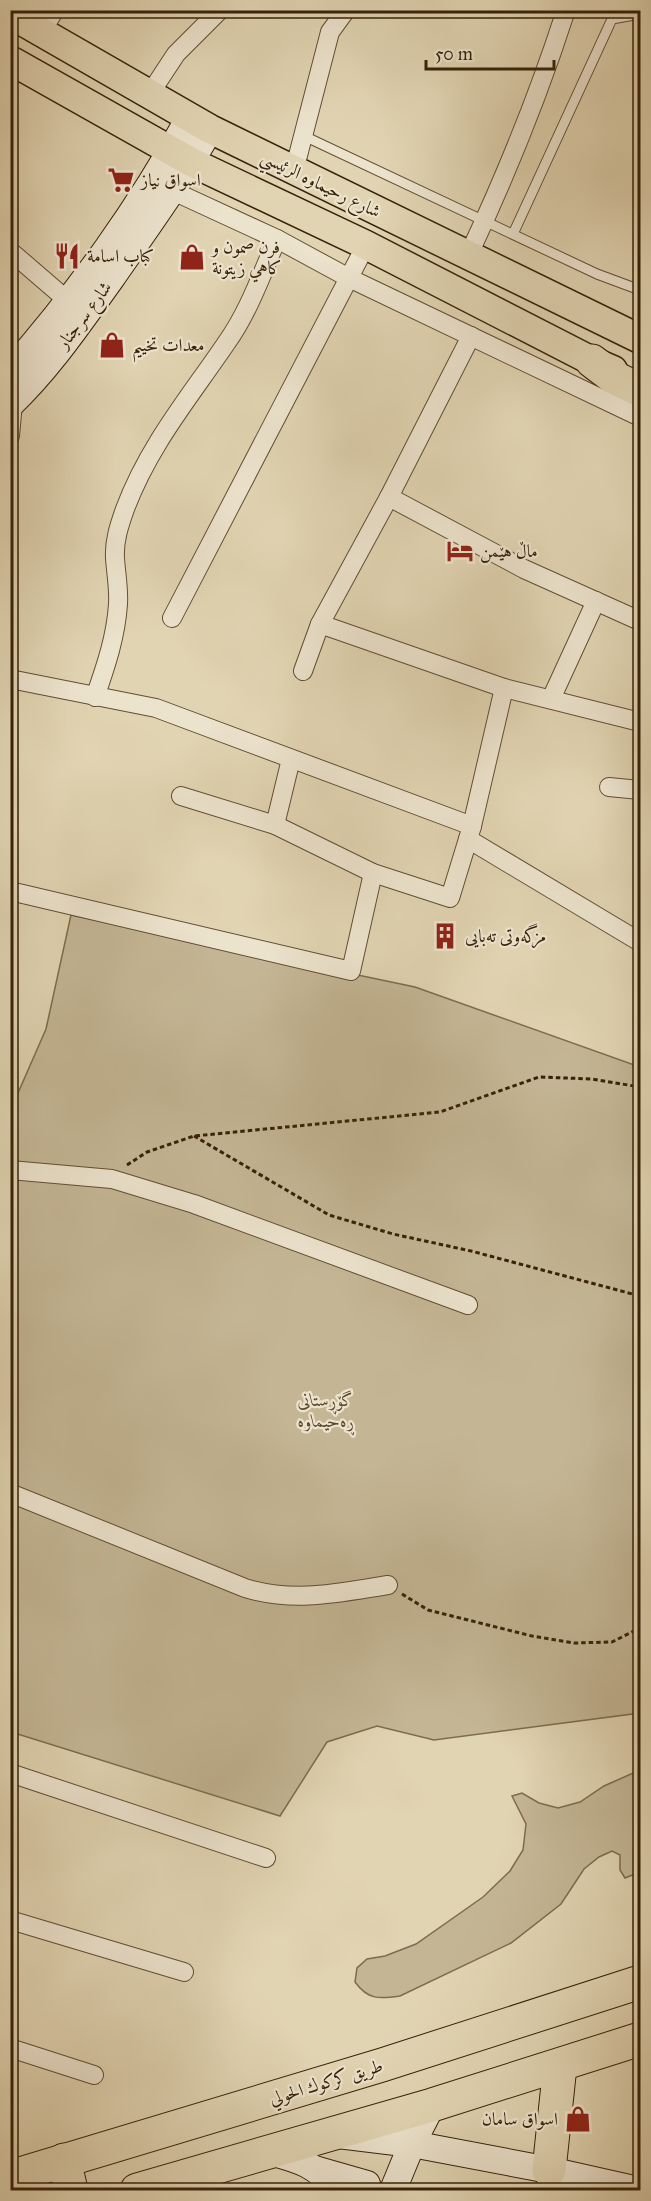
<svg xmlns="http://www.w3.org/2000/svg" width="651" height="2201" font-family="'IM FELL Great Primer',Amiri,serif">
<style>
.green{fill:#c4b695;stroke:#7d6c4f;stroke-width:1.5}
.lines{fill:none;stroke-linecap:round;stroke-linejoin:round}
.lane-casing{stroke:#614e33;stroke-width:11}
.street-casing{stroke:#614e33;stroke-width:20}
.secondary-casing{stroke:#362109;stroke-width:28}
.primary-casing{stroke:#362109;stroke-width:31}
.highway-casing{stroke:#362109;stroke-width:35}
.path{stroke:#362109;stroke-width:3;stroke-dasharray:4.5 3;stroke-linecap:butt}
.lane{stroke:#ece3cd;stroke-width:9}
.street{stroke:#ece3cd;stroke-width:18}
.secondary{stroke:#ece3cd;stroke-width:26}
.primary{stroke:#e1d4b2;stroke-width:28}
.highway{stroke:#e1d4b2;stroke-width:33}
.labels{text-anchor:middle;stroke-width:4.5;stroke-linejoin:round;paint-order:stroke}
.poi-label{font-size:18px;fill:#362109;stroke:#ece3cd;text-anchor:start}
.street-label{font-size:18px;fill:#362109;stroke:#ece3cd}
.park-label{font-size:18px;font-style:italic;fill:#5a462c;stroke:#ece3cd}
</style>
<rect width="100%" height="100%" fill="#e1d4b2"/>
<filter id="stains"><feTurbulence type="fractalNoise" baseFrequency=".00333" numOctaves="4"/><feColorMatrix values="0 0 0 0 .2 0 0 0 0 .09 0 0 0 0 .02 0 0 0 .5 -.17"/></filter>
<radialGradient id="worn" r=".72"><stop offset=".6" stop-color="#630" stop-opacity="0"/><stop offset="1" stop-color="#630" stop-opacity=".3"/></radialGradient>
<g class="green">
<path d="M71,915L415,987L640,1067V1713L434,1740L377,1726L327,1742L280,1816L11,1732V1109L46,1029Z"/>
<path d="M640,1770V1872L625,1878L620,1870V1855L612,1851L599,1857L584,1869L561,1904L511,1943L400,1996C379,1999 368,2000 355,1982L357,1968L367,1959L385,1956L416,1944L483,1897L510,1871L523,1850L526,1824L512,1796L522,1793L539,1803L558,1808L580,1802L604,1786Z"/>
</g>
<g class="lines">
<g class="lane-casing">
<g id="lane">
<path d="M304,136L597,274L640,290"/>
<path d="M513,234L612,19L640,14"/>
</g>
</g>
<g class="street-casing">
<g id="street">
<path d="M41,32L55,10"/>
<path d="M149,95L176,54L220,10"/>
<path d="M294,171L330,32L346,10"/>
<path d="M173,191L277,239L349,278L640,417"/>
<path d="M10,251L67,300"/>
<path d="M469,254C506,175 539,94 566,10"/>
<path d="M10,436L13,403"/>
<path d="M389,497L524,569L640,621"/>
<path d="M172,618L366,245"/>
<path d="M320,624L504,688L640,722"/>
<path d="M303,671L320,624L389,497L471,336"/>
<path d="M10,679L156,708L472,826"/>
<path d="M95,697C106,666 116,636 118,604C119,588 116,574 115,558C114,541 119,526 125,509C149,445 189,398 227,342C249,311 262,273 277,239"/>
<path d="M551,699L596,601"/>
<path d="M609,787L640,790"/>
<path d="M181,796L275,825L373,873L450,898L472,826L504,688"/>
<path d="M275,825L291,759"/>
<path d="M468,839L640,942"/>
<path d="M10,891L351,971L373,873"/>
<path d="M10,1170L112,1179L194,1204L468,1305"/>
<path d="M10,1493L245,1588C295,1603 337,1593 388,1585"/>
<path d="M10,1773L266,1858"/>
<path d="M10,1920L184,1972"/>
<path d="M10,2048L94,2075"/>
</g>
</g>
<g class="secondary-casing">
<g id="secondary">
<path d="M10,371C77,295 141,206 189,118"/>
<path d="M10,405C49,368 80,322 111,279C145,230 180,182 210,129"/>
<path d="M338,2135L412,2144L549,2170L638,2190"/>
<path d="M270,2152C296,2159 320,2165 334,2190"/>
<path d="M318,2170L367,2184L365,2190"/>
<path d="M393,2190L412,2144L432,2105"/>
</g>
</g>
<g class="primary-casing">
<g id="primary">
<path d="M10,14L210,129L640,339"/>
<path d="M10,60L191,162L366,245L592,361L613,370"/>
</g>
</g>
<g class="highway-casing">
<g id="highway">
<path d="M592,361L613,377L640,390"/>
<path d="M64,2160L71,2190"/>
<path d="M549,2170L560,2066"/>
<path d="M10,2177L382,2065L640,1982"/>
<path d="M137,2190L432,2105L640,2039"/>
</g>
</g>
<g class="path">
<path d="M194,1136L329,1215L393,1234L471,1251L640,1296"/>
<path d="M127,1165L147,1152L194,1136L440,1112L539,1077L592,1079L640,1087"/>
<path d="M402,1594L428,1610L532,1636L574,1643L612,1642L640,1628"/>
</g>
<use href="#lane" class="lane"/>
<use href="#street" class="street"/>
<use href="#secondary" class="secondary"/>
<use href="#primary" class="primary"/>
<use href="#highway" class="highway"/>
</g>
<defs>
<g id="supermarket-bare" transform="scale(2.07)"><path d="M-6-5.5h2.5l.6 2H6L4.5 2H-2.5L-4.4-4H-6ZM-1.5 3.2a1.3 1.3 0 1 0 .1 0ZM3 3.2a1.3 1.3 0 1 0 .1 0Z" fill="#8f2418" stroke="#ece3cd" stroke-width="2.5" paint-order="stroke"/></g>
<g id="restaurant-bare" transform="scale(2.07)"><path d="M-5-6h1v4h1v-4h1v4h1v-4h1v5L-1.5 .5V6h-2V.5L-5-1ZM5-6V6H3V1.5H1.5Q1.5-4 5-6Z" fill="#8f2418" stroke="#ece3cd" stroke-width="2.5" paint-order="stroke"/></g>
<g id="shop-bare" transform="scale(2.07)"><path d="M-5-2.5h2.3a2.7 3.5 0 0 1 5.4 0H5L5.5 6h-11ZM-1.5-2.5h3a1.5 2.3 0 0 0-3 0Z" fill="#8f2418" stroke="#ece3cd" stroke-width="2.5" paint-order="stroke"/></g>
<g id="hotel-bare" transform="scale(2.07)"><path d="M-6-4.5h1.5V1H6V5H4.5V3h-9V5H-6ZM-4 0a1.8 1.8 0 1 1 3.6 0ZM.5 0V-2.5h3Q6-2.5 6 0Z" fill="#8f2418" stroke="#ece3cd" stroke-width="2.5" paint-order="stroke"/></g>
<g id="building-bare" transform="scale(2.07)"><path d="M-4-6H4V6H1V3H-1V6H-4ZM-2.5-4.3h1.7v1.8h-1.7ZM.8-4.3h1.7v1.8H.8ZM-2.5-1h1.7V.8h-1.7ZM.8-1h1.7V.8H.8Z" fill="#8f2418" stroke="#ece3cd" stroke-width="2.5" paint-order="stroke"/></g>
</defs>
<g fill-rule="evenodd">
<use href="#supermarket-bare" x="121" y="180"/>
<use href="#restaurant-bare" x="67" y="256"/>
<use href="#shop-bare" x="192" y="257"/>
<use href="#shop-bare" x="112" y="345"/>
<use href="#hotel-bare" x="460" y="551"/>
<use href="#building-bare" x="445" y="936"/>
<use href="#shop-bare" x="578" y="2119"/>
</g>
<g class="labels">
<g class="poi-label">
<text x="141" y="186">اسواق نياز</text>
<text x="212" y="253">فرن صمون و<tspan x="212" dy="21">كاهي زيتونة</tspan></text>
<text x="87" y="262">كباب اسامة</text>
<text x="132" y="351">معدات تخييم</text>
<text x="480" y="557">ماڵ هێمن</text>
<text x="465" y="942">مزگەوتی تەبایی</text>
<text x="558" y="2125" text-anchor="end">اسواق سامان</text>
</g>
<g class="street-label">
<text transform="translate(321 184) rotate(26)" y="6">شارع رحيماوه الرئيسي</text>
<text transform="translate(84 315) rotate(-53)" y="6">شارع سرجنار</text>
<text transform="translate(326 2082) rotate(-17)" y="6">طريق كركوك الحولي</text>
</g>
<g class="park-label">
<text x="326" y="1406">گۆڕستانی<tspan x="326" dy="21">ڕەحیماوە</tspan></text>
</g>
</g>
<rect width="651" height="2201" fill="none" stroke="#e1d4b2" stroke-width="36"/>
<rect x="12" y="12" width="627" height="2177" fill="none" stroke="#362109" stroke-width="3"/>
<rect x="18" y="18" width="615" height="2165" fill="none" stroke="#362109" stroke-width="1.5"/>
<path d="M426 60v9h128v-9" fill="none" stroke="#362109" stroke-width="3"/>
<text x="435" y="60" font-size="18" fill="#362109" stroke="#ece3cd" stroke-width="4.5" paint-order="stroke">50 m</text>
<rect width="100%" height="100%" filter="url(#stains)"/>
<rect width="100%" height="100%" fill="url(#worn)"/>
</svg>
